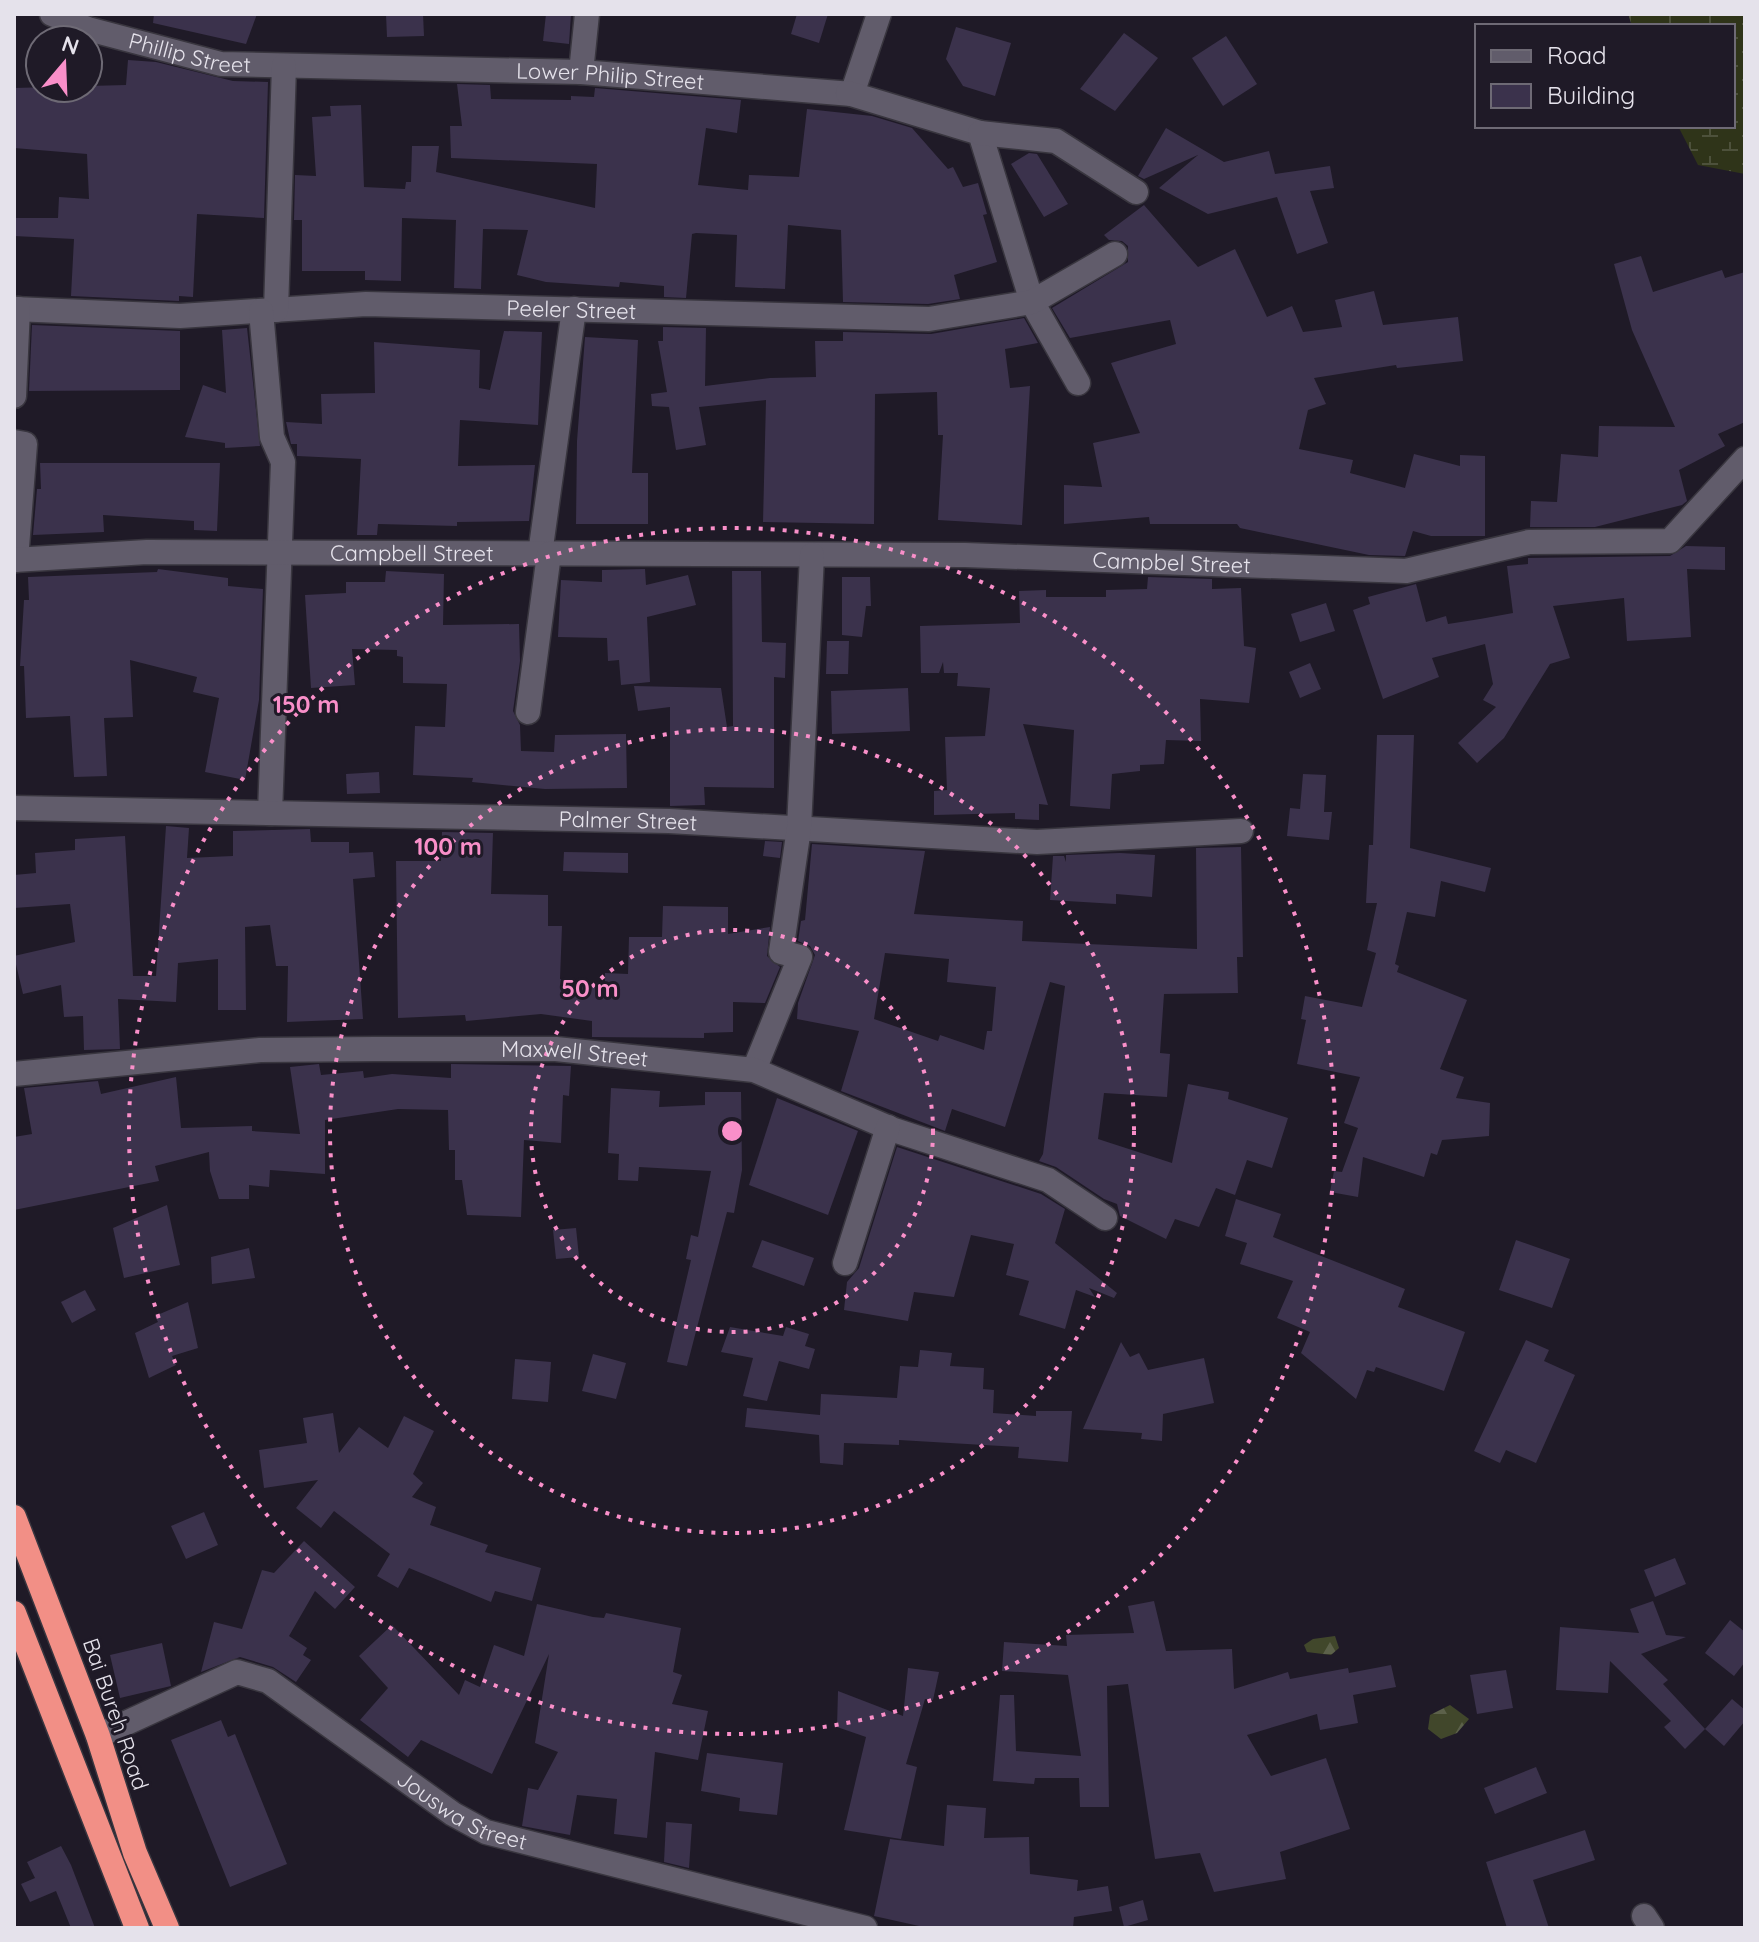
<svg xmlns="http://www.w3.org/2000/svg" width="1759" height="1942" font-family="Quicksand,sans-serif">
<style>
.forest{fill:url(#forest-firs)}
.wetland{fill:url(#wetland-marsh)}
.building{fill:#3b324c;fill-rule:evenodd}
.lines{fill:none;stroke-linecap:round;stroke-linejoin:round}
.street-casing{stroke:#39363f;stroke-width:27}
.highway-casing{stroke:#39363f;stroke-width:27}
.street{stroke:#615c6b;stroke-width:24}
.highway{stroke:#f28f86;stroke-width:24}
.ring{fill:none;stroke:#f98fc9;stroke-width:4;stroke-dasharray:4 8}
.labels{text-anchor:middle;stroke-width:6;stroke-linejoin:round;paint-order:stroke}
.street-label{font-size:22px;fill:#e5e2eb;stroke:#1f1a27}
.centre{fill:#f98fc9;stroke:#1f1a27;stroke-width:4}
.ring-label{font-size:24px;text-anchor:middle;font-weight:bold;fill:#f98fc9;stroke:#1f1a27;stroke-width:6;stroke-linejoin:round;paint-order:stroke}
</style>
<defs>
<pattern id="forest-firs" width="22" height="20" patternUnits="userSpaceOnUse" patternTransform="scale(2)"><rect width="22" height="20" fill="#41472b"/><path d="M5 1l3.5 6h-7zM16 11l3.5 6h-7z" fill="#5c614a"/></pattern>
<pattern id="wetland-marsh" width="20" height="14" patternUnits="userSpaceOnUse" patternTransform="scale(2)"><rect width="20" height="14" fill="#2f3419"/><path d="M1 5h8M5 5V1M11 12h8M15 12V8" fill="none" stroke="#4d513b"/></pattern>
</defs>
<rect width="100%" height="100%" fill="#1f1a27"/>
<g class="forest">
<path d="M1335,1636L1339,1648L1331,1655L1307,1652L1304,1645L1313,1639Z"/>
<path d="M1450,1705L1469,1719L1457,1733L1441,1739L1428,1729L1430,1715Z"/>
</g>
<path class="wetland" d="M1628,14H1745V174L1698,165L1678,126H1733V26H1632Z"/>
<g class="building">
<path d="M154,14H257L246,44L153,23Z"/>
<path d="M386,14H423L424,36L387,37Z"/>
<path d="M546,14H571L569,44L543,41Z"/>
<path d="M797,14H828L819,43L791,34Z"/>
<path d="M956,27L1011,43L995,96L963,86L946,59Z"/>
<path d="M1124,33L1158,58L1115,111L1080,89Z"/>
<path d="M1226,36L1257,84L1223,106L1192,58Z"/>
<path d="M128,60L156,62L233,81L268,82L264,218L197,214L193,297L179,296V301L71,296L74,239L14,236V218H58L59,197L89,199L87,154L14,148V88L126,85Z"/>
<path d="M457,84L490,85L491,99L571,100V96L594,97L595,88L741,100L737,133L706,128L698,185L748,190L749,175L799,177L807,109L872,116L912,128L948,169L953,167L963,187L978,183L987,214L983,215L997,262L954,275L960,299L928,304L843,302L841,230L788,225L785,289L735,287L737,235L696,233L692,234L686,298L664,297V286L620,282L619,287L546,282L517,275L528,230L483,229L481,289L454,288L456,220L402,218L401,281L365,280V271H302V220H294L295,175L316,176L312,117L331,116L330,106L361,105L364,187L405,189L406,182H411L412,146H439L436,172L595,208L597,164L451,158L450,126H462Z"/>
<path d="M1166,128L1224,162L1269,151L1275,174L1330,166L1334,188L1310,191L1328,243L1297,254L1277,197L1208,214L1159,188L1198,155L1144,179L1138,176Z"/>
<path d="M1029,153L1037,154L1068,204L1044,217L1011,164Z"/>
<path d="M1144,205L1198,267L1235,249L1267,317L1292,306L1303,332L1342,327L1335,300L1374,291L1383,325L1458,317L1463,361L1397,368L1396,365L1314,378L1326,404L1308,410L1299,449L1353,460L1350,473L1405,488L1414,454L1460,466V455L1485,456V536H1431L1413,531L1405,556L1369,555L1240,528L1237,524H1150L1149,517L1064,524V485L1102,487L1093,443L1140,433L1111,363L1176,344L1170,320L1070,338L1052,308L1128,262V246L1122,241L1109,240L1104,235Z"/>
<path d="M1641,256L1653,292L1722,270L1725,278L1745,272V422L1718,434L1725,446L1679,470L1687,501L1682,505L1595,527H1530L1531,501L1557,502L1561,454L1598,457L1599,426L1675,427L1632,330L1614,264Z"/>
<path d="M1024,318L1038,343L1005,349L1010,388L1030,386L1022,525L938,520L943,435H938L937,392L875,394L874,524L763,522L766,400L699,407L706,445L676,450L669,407L652,406L651,394L667,392L658,341H663V327L706,328L705,386L770,378L816,377L815,341H843V332L931,334Z"/>
<path d="M32,325L180,331V390L29,391Z"/>
<path d="M247,328L260,446L225,448V443L185,437L203,385L226,393L222,330Z"/>
<path d="M504,331L542,332L538,425L460,420L458,466L535,465L529,521L457,522V526L378,524L377,535H357L361,459L297,456V444H291L286,422L322,424L321,394L375,393L374,342L480,350L479,388L490,390Z"/>
<path d="M585,337L638,340L632,473H648V524H576L577,441Z"/>
<path d="M40,463H220L217,531L194,530V521L103,515L104,532L33,535L37,489H41Z"/>
<path d="M1686,546L1725,547V570L1687,569L1691,637L1627,641L1624,598L1553,606L1570,658L1550,664L1504,738L1477,763L1458,743L1496,707L1483,700L1493,684L1485,644L1432,658L1439,677L1383,699L1353,610L1370,604L1368,597L1416,584L1426,622L1446,616L1448,624L1480,619L1513,613L1507,566L1528,564V558L1670,556Z"/>
<path d="M158,569L228,578V586L263,589L259,700L245,780L205,772L219,698L193,692L197,677L130,660L133,717L104,718L107,776L74,777L70,716L26,718L24,666H20L24,600H29L28,577L157,572Z"/>
<path d="M645,569L646,585L688,575L696,605L647,617L650,682L621,685L619,660L608,661L607,638L558,637L561,580L602,582V570Z"/>
<path d="M386,571L444,574L443,625L519,624L520,661L513,711L520,725L521,751L554,752L555,735L626,734L627,788L545,789L472,782L473,778L413,775L415,726L445,727L447,684L403,683V657L397,656V650L352,649L355,685L311,688L305,595L346,593V582H385Z"/>
<path d="M732,571H761L762,642L786,643L785,678L774,677V788L704,787L705,805L670,806V707L638,711L634,686L721,688L727,727L733,726Z"/>
<path d="M842,577H870L871,606H866L862,637L842,635Z"/>
<path d="M1148,577L1212,579V589L1241,588L1244,646L1256,648L1249,703L1200,699L1201,741L1166,740L1164,764L1140,765V771L1112,774L1110,809L1070,806L1074,730L1023,724L1048,805L1039,804V820L1015,819V813L934,815V791L947,790L945,737L985,736L990,688L957,686L958,673H944L943,662L939,673H921L920,626L1020,623L1019,591L1046,590V597H1106V590L1147,589Z"/>
<path d="M1326,603L1335,631L1300,642L1291,614Z"/>
<path d="M827,641H849L848,674H826Z"/>
<path d="M1310,663L1321,689L1300,698L1289,672Z"/>
<path d="M908,688L910,731L832,734L831,691Z"/>
<path d="M1377,735H1414L1410,848L1491,868L1485,892L1441,881L1435,917L1407,912L1395,964L1399,966L1397,972L1467,1000L1440,1069L1464,1077L1456,1098L1490,1103L1489,1136L1442,1140L1437,1155L1431,1153L1424,1177L1363,1157L1358,1197L1330,1192L1334,1171L1342,1172L1358,1128L1344,1123L1360,1077L1297,1064L1306,1020L1301,1019L1305,996L1362,1007L1376,953L1367,950L1377,903H1366L1369,845H1373Z"/>
<path d="M379,772L380,793L347,794L346,774Z"/>
<path d="M1303,774L1326,775L1324,812H1332L1329,840L1287,836L1290,808L1300,809Z"/>
<path d="M166,826L189,828L187,858L233,856V831L310,829L311,842H349V853L373,852L375,877L353,879L363,1019L287,1022L288,966H276L270,925L245,927L246,1010H218V959L178,963L176,1002L118,999L120,1049L84,1050L83,1016L64,1017L61,985L23,994L14,956L75,942L70,904L14,908V875L36,873L35,853L75,850V839L125,836L133,976H156Z"/>
<path d="M442,832L493,833L491,894L548,895V926H562L560,979L605,986V973L628,974L629,937H662L663,906L728,907V934L770,927L767,956L780,967L765,1003L733,1002V1032L704,1033V1038L592,1037V1021L541,1014L466,1021L465,1015L398,1018L396,861H441Z"/>
<path d="M765,841L782,842L780,858L763,856Z"/>
<path d="M812,844L925,851L914,914L1023,921L1022,941L1197,949L1196,848L1241,847L1243,957H1237L1238,993L1164,994L1160,1053L1170,1054L1167,1097L1104,1093L1098,1139L1172,1163L1188,1084L1229,1092L1228,1099L1288,1118L1272,1168L1247,1160L1235,1195L1216,1188L1199,1227L1175,1219L1166,1239L1120,1216L1117,1204L1104,1199L1056,1167L1039,1161L1043,1154L1065,986L1050,982L1005,1127L952,1109L945,1131L841,1091L859,1031L797,1019L798,1003L815,955L810,946L798,941L801,921L805,920ZM885,953L949,959L947,982L996,987L992,1031H987L984,1050L940,1035L938,1041L874,1019Z"/>
<path d="M564,852L628,853V873L563,871Z"/>
<path d="M1120,853L1155,855L1152,897L1116,894V904L1050,900L1053,856H1064L1066,862V855Z"/>
<path d="M319,1064L321,1075L363,1071L364,1078L392,1074L451,1078V1064L571,1066L569,1096L563,1095L561,1143L524,1140L521,1217L467,1215L462,1180H455V1150H449L448,1110L398,1109L325,1120V1174L270,1170L269,1187L249,1185V1199H219L210,1171L209,1152L155,1166L159,1181L14,1210V1137L32,1134L24,1088L98,1081L101,1094L176,1077L181,1128L252,1126V1131L300,1134L290,1067Z"/>
<path d="M611,1088L660,1091L659,1107L705,1105V1092H741L742,1170L734,1213L727,1212L687,1366L667,1362L691,1260L686,1259L691,1235L698,1237L711,1171L639,1167L638,1181L618,1180L619,1154L608,1153Z"/>
<path d="M777,1098L858,1131L828,1215L749,1185Z"/>
<path d="M897,1147L1041,1194L1065,1209L1055,1243L1117,1293L1114,1298L1089,1288L1095,1297L1076,1290L1065,1329L1019,1315L1029,1281L1006,1275L1014,1244L971,1235L954,1297L914,1292L908,1321L844,1310L847,1282L859,1268Z"/>
<path d="M1236,1199L1281,1214L1273,1237L1405,1289L1398,1307L1465,1332L1444,1391L1376,1367L1374,1372L1367,1370L1356,1399L1301,1353L1310,1332L1277,1318L1293,1281L1240,1264L1247,1243L1225,1236Z"/>
<path d="M167,1205L180,1265L124,1278L113,1228Z"/>
<path d="M576,1228L579,1257L556,1259L553,1230Z"/>
<path d="M762,1240L814,1258L804,1286L752,1267Z"/>
<path d="M1516,1240L1570,1259L1552,1308L1499,1290Z"/>
<path d="M249,1248L255,1278L212,1284L211,1257Z"/>
<path d="M85,1290L96,1310L72,1323L61,1302Z"/>
<path d="M188,1302L198,1348L172,1356L176,1365L149,1378L135,1333L158,1322L155,1316Z"/>
<path d="M730,1327L783,1336L786,1327L809,1334L805,1346L815,1349L809,1369L779,1361L767,1401L743,1396L753,1358L721,1352Z"/>
<path d="M1526,1340L1549,1350L1544,1361L1575,1375L1536,1463L1506,1450L1500,1463L1474,1451Z"/>
<path d="M1121,1342L1130,1357L1139,1353L1148,1370L1204,1358L1214,1403L1163,1414L1162,1441L1141,1439L1142,1433L1083,1429Z"/>
<path d="M920,1350L952,1353L950,1366L984,1368L983,1389L994,1390L993,1413L1036,1416V1411H1072L1068,1462L1018,1458L1019,1447L899,1440V1445L844,1443L843,1465L820,1463L819,1435L745,1427L747,1408L820,1415L821,1394L897,1398L900,1366L918,1367Z"/>
<path d="M593,1354L626,1363L616,1399L582,1391Z"/>
<path d="M515,1359L551,1362L548,1402L512,1399Z"/>
<path d="M333,1413L339,1453L359,1427L388,1448L404,1416L434,1431L413,1474L423,1483L412,1497L436,1507L430,1525L488,1545L485,1552L541,1568L532,1601L495,1591L491,1602L409,1568L398,1588L377,1576L390,1554L334,1511L321,1528L296,1508L318,1480L264,1488L259,1450L307,1443L303,1418Z"/>
<path d="M204,1512L218,1545L186,1559L171,1526Z"/>
<path d="M304,1541L355,1587L335,1609L315,1591L289,1636L307,1648L303,1655L311,1660L296,1682L273,1667L240,1657L201,1672L214,1622L242,1629L262,1570L274,1573Z"/>
<path d="M1675,1558L1686,1584L1655,1597L1644,1570Z"/>
<path d="M1154,1601L1166,1651L1232,1649L1234,1689L1288,1672L1290,1679L1348,1668L1349,1673L1391,1665L1396,1687L1353,1695L1358,1723L1320,1730L1317,1714L1247,1735L1271,1776L1326,1758L1350,1829L1280,1852L1286,1879L1214,1892L1200,1853L1155,1859L1128,1684L1107,1686L1109,1807H1080L1079,1778H1035L1034,1784L993,1781L1000,1695H1014L1016,1751L1081,1756L1068,1675L1002,1671L1004,1642L1067,1646L1066,1635L1134,1633L1128,1606Z"/>
<path d="M1653,1601L1666,1635L1686,1637L1641,1654L1668,1680L1663,1684L1705,1729L1685,1749L1664,1727L1671,1721L1610,1661L1608,1693L1556,1690L1560,1627L1639,1633L1630,1609Z"/>
<path d="M537,1604L593,1617L604,1618L606,1613L681,1628L673,1672L682,1675L672,1704L708,1711L698,1760L655,1752L647,1838L614,1834L617,1799L577,1795L570,1835L522,1826L528,1788L538,1790L558,1752L535,1743L549,1654L492,1774L421,1740L408,1757L360,1720L388,1688L359,1656L392,1625L459,1695L465,1680L480,1687L494,1645L524,1656Z"/>
<path d="M1730,1620L1745,1632V1662L1734,1676L1705,1653Z"/>
<path d="M162,1643L171,1686L120,1698L110,1655Z"/>
<path d="M908,1668L939,1672L933,1700L925,1699L906,1764L917,1767L901,1839L844,1830L866,1737L837,1727L838,1691L903,1716Z"/>
<path d="M1506,1670L1513,1708L1477,1714L1470,1675Z"/>
<path d="M1732,1699L1745,1710V1721L1724,1746L1705,1729Z"/>
<path d="M221,1720L228,1737L235,1734L287,1864L230,1887L171,1740Z"/>
<path d="M707,1753L783,1763L777,1815L739,1811L740,1798L701,1791Z"/>
<path d="M1536,1767L1547,1793L1495,1814L1484,1788Z"/>
<path d="M947,1805L986,1808L984,1838L1029,1837L1030,1874L1078,1880L1077,1891L1108,1886L1112,1911L1074,1917L1073,1928H928L874,1916L890,1839L944,1846Z"/>
<path d="M666,1822L692,1824L689,1868L664,1862Z"/>
<path d="M1585,1830L1595,1860L1533,1880L1549,1928H1507L1486,1862Z"/>
<path d="M61,1846L71,1865L95,1928H71L56,1891L30,1902L21,1884L35,1878L27,1862Z"/>
<path d="M1143,1900L1148,1920L1124,1927L1119,1907Z"/>
</g>
<g class="lines">
<g class="street-casing">
<g id="street">
<path id="s1" d="M52,14L88,29L221,64L581,72L852,94L879,14"/>
<path d="M581,72L587,14"/>
<path d="M848,93L980,133L1032,302L1078,383"/>
<path d="M980,133L1056,141L1136,192"/>
<path id="s2" d="M14,309L180,316L366,304L929,319L1032,302L1115,254"/>
<path d="M276,310L284,66"/>
<path d="M261,311L272,437L283,462L270,813"/>
<path d="M14,396L18,309"/>
<path d="M14,442L25,444L16,560"/>
<path d="M540,554L574,309"/>
<path id="s3" d="M14,560L147,552L965,555L1406,571L1529,542L1670,541L1745,459"/>
<path d="M528,712L549,554"/>
<path id="s4" d="M14,808L669,821L1037,842L1241,831"/>
<path d="M754,1070L800,957L781,952L799,828L812,555"/>
<path id="s5" d="M14,1074L260,1050L375,1049H556L754,1070L894,1130L1048,1180L1105,1218"/>
<path d="M845,1263L888,1127"/>
<path id="s6" d="M98,1736L237,1672L268,1681L453,1814L486,1832L865,1928"/>
<path d="M1644,1916L1652,1928"/>
</g>
</g>
<g class="highway-casing">
<g id="highway">
<path d="M14,1517L98,1736L135,1853L167,1928"/>
<path d="M14,1613L137,1928"/>
</g>
</g>
<use href="#street" class="street"/>
<use href="#highway" class="highway"/>
</g>
<g class="ring">
<circle cx="732" cy="1131" r="201"/>
<circle cx="732" cy="1131" r="402"/>
<circle cx="732" cy="1131" r="603"/>
</g>
<g class="labels">
<g class="street-label">
<text dy="8" stroke="none"><textPath href="#s1" startOffset="144">Phillip Street</textPath></text>
<text dy="8" stroke="none"><textPath href="#s1" startOffset="566">Lower Philip Street</textPath></text>
<text dy="8" stroke="none"><textPath href="#s2" startOffset="558">Peeler Street</textPath></text>
<text dy="8" stroke="none"><textPath href="#s3" startOffset="398">Campbell Street</textPath></text>
<text dy="8" stroke="none"><textPath href="#s3" startOffset="1158">Campbel Street</textPath></text>
<text dy="8" stroke="none"><textPath href="#s4" startOffset="614">Palmer Street</textPath></text>
<text dy="8" stroke="none"><textPath href="#s5" startOffset="562">Maxwell Street</textPath></text>
<text transform="translate(116 1714) rotate(71)" y="8">Bai Bureh Road</text>
<text dy="8" stroke="none"><textPath href="#s6" startOffset="420">Jouswa Street</textPath></text>
</g>
</g>
<circle cx="732" cy="1131" r="12" class="centre"/>
<g class="ring-label">
<text x="306" y="713">150 m</text>
<text x="448" y="855">100 m</text>
<text x="590" y="997">50 m</text>
</g>
<rect width="1759" height="1942" fill="none" stroke="#e5e2eb" stroke-width="32"/>
<rect x="1475" y="24" width="260" height="104" fill="#1f1a27" stroke="#6e6a75" stroke-width="2"/>
<rect x="1491" y="50" width="40" height="12" fill="#615c6b" stroke="#6e6a75" stroke-width="2"/>
<text x="1547" y="64" font-size="24" fill="#e5e2eb">Road</text>
<rect x="1491" y="84" width="40" height="24" fill="#3b324c" stroke="#6e6a75" stroke-width="2"/>
<text x="1547" y="104" font-size="24" fill="#e5e2eb">Building</text>
<g transform="translate(64 64) rotate(19)"><circle r="38" fill="#1f1a27" stroke="#6e6a75" stroke-width="2"/>
<path d="M0-6L14 30L0 20L-14 30Z" fill="#f98fc9"/>
<text y="-12" font-size="22" font-weight="bold" text-anchor="middle" fill="#e5e2eb">N</text>
</g>
</svg>
